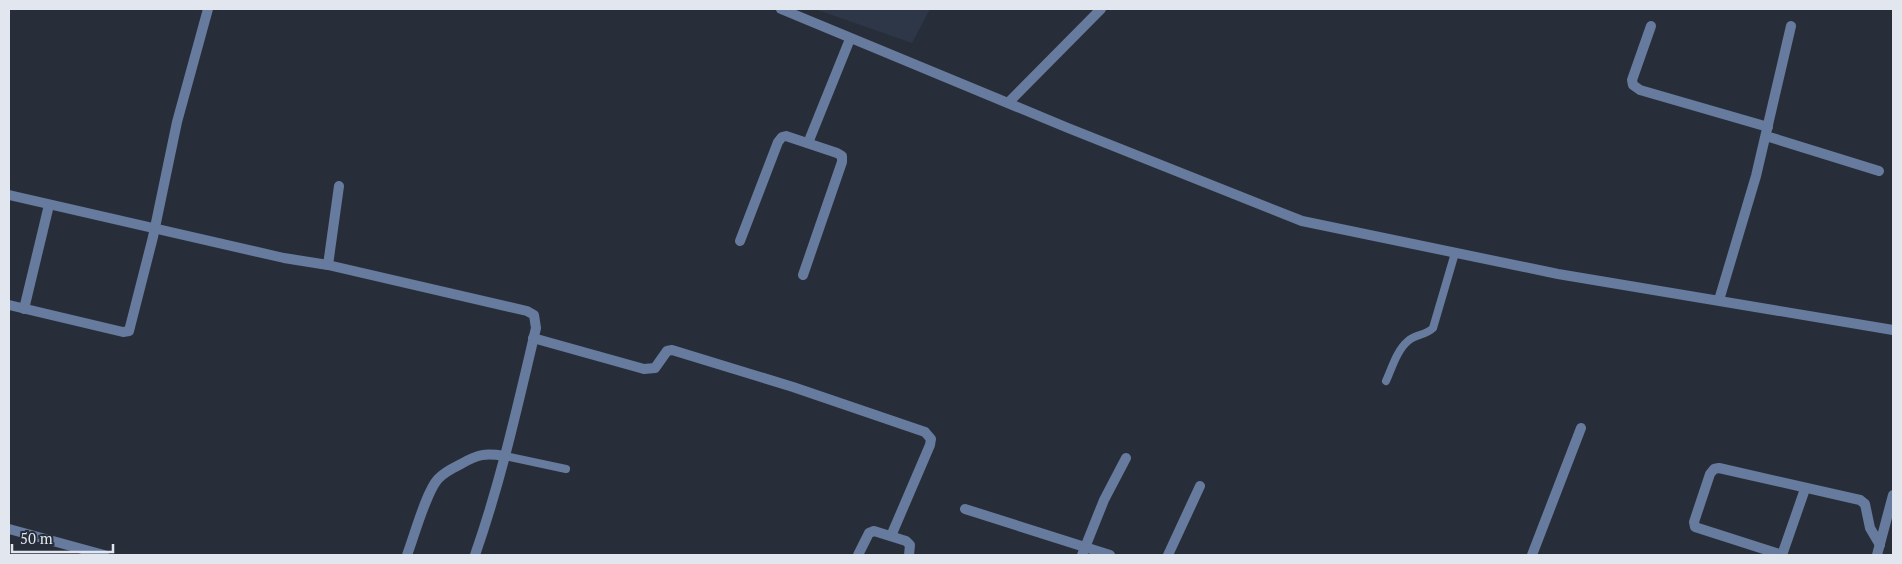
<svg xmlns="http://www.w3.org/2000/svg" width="1902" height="564" font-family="'PT Serif',serif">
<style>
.built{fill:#2d3748}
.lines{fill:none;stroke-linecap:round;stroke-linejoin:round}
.service{stroke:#677b9e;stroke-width:8}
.minor{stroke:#677b9e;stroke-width:10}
.tertiary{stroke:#677b9e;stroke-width:10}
</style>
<rect width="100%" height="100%" fill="#282e39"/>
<path class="built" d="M815,9H930L912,43Z"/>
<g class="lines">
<g class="service">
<path d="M1386,381C1392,368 1397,350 1408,341C1415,334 1425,336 1433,328L1455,253"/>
<path d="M505,456L566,469"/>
</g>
<g class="minor">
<path d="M1651,26L1632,80L1633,85L1640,90L1768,127"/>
<path d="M1009,102L1101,9"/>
<path d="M1766,136L1879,171"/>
<path d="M808,143L850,39"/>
<path d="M9,195L284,258L328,265L527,311L534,315L536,328C518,404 501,481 475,555"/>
<path d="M740,241L778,142L782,137L786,136L837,153L842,156V162L803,275"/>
<path d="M328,265L339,186"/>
<path d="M1719,300L1756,176L1791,26"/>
<path d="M9,305L123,332L129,331L153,237L177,122L208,9"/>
<path d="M24,309L49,205"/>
<path d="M533,338L644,369L655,368L667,351L672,350L793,387L925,432L931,439L930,445L891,536"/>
<path d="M965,509L1110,555"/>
<path d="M9,529L104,555"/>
<path d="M407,555C414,537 426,492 438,479C444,472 453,468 461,464C478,454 485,453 505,456"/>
<path d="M858,555L869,533L874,531L906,541L910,545L909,555"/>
<path d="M1082,555L1104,500L1126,458"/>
<path d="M1168,555L1200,486"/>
<path d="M1532,555L1581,428"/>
<path d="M1782,555L1695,527L1694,522L1710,474L1714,469L1719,468L1860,500L1865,504L1870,528L1880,545"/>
<path d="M1782,555L1805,489"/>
<path d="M1877,555L1893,495"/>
</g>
<path class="tertiary" d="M781,9L1068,128L1302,221L1558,274L1893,330"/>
</g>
<rect width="1902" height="564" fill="none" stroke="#e2e6ee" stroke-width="20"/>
<path d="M12 544v8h101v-8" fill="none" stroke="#e2e6ee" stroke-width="2.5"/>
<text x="20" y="544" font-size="15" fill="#e2e6ee" stroke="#282e39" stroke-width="4" paint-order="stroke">50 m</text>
</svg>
